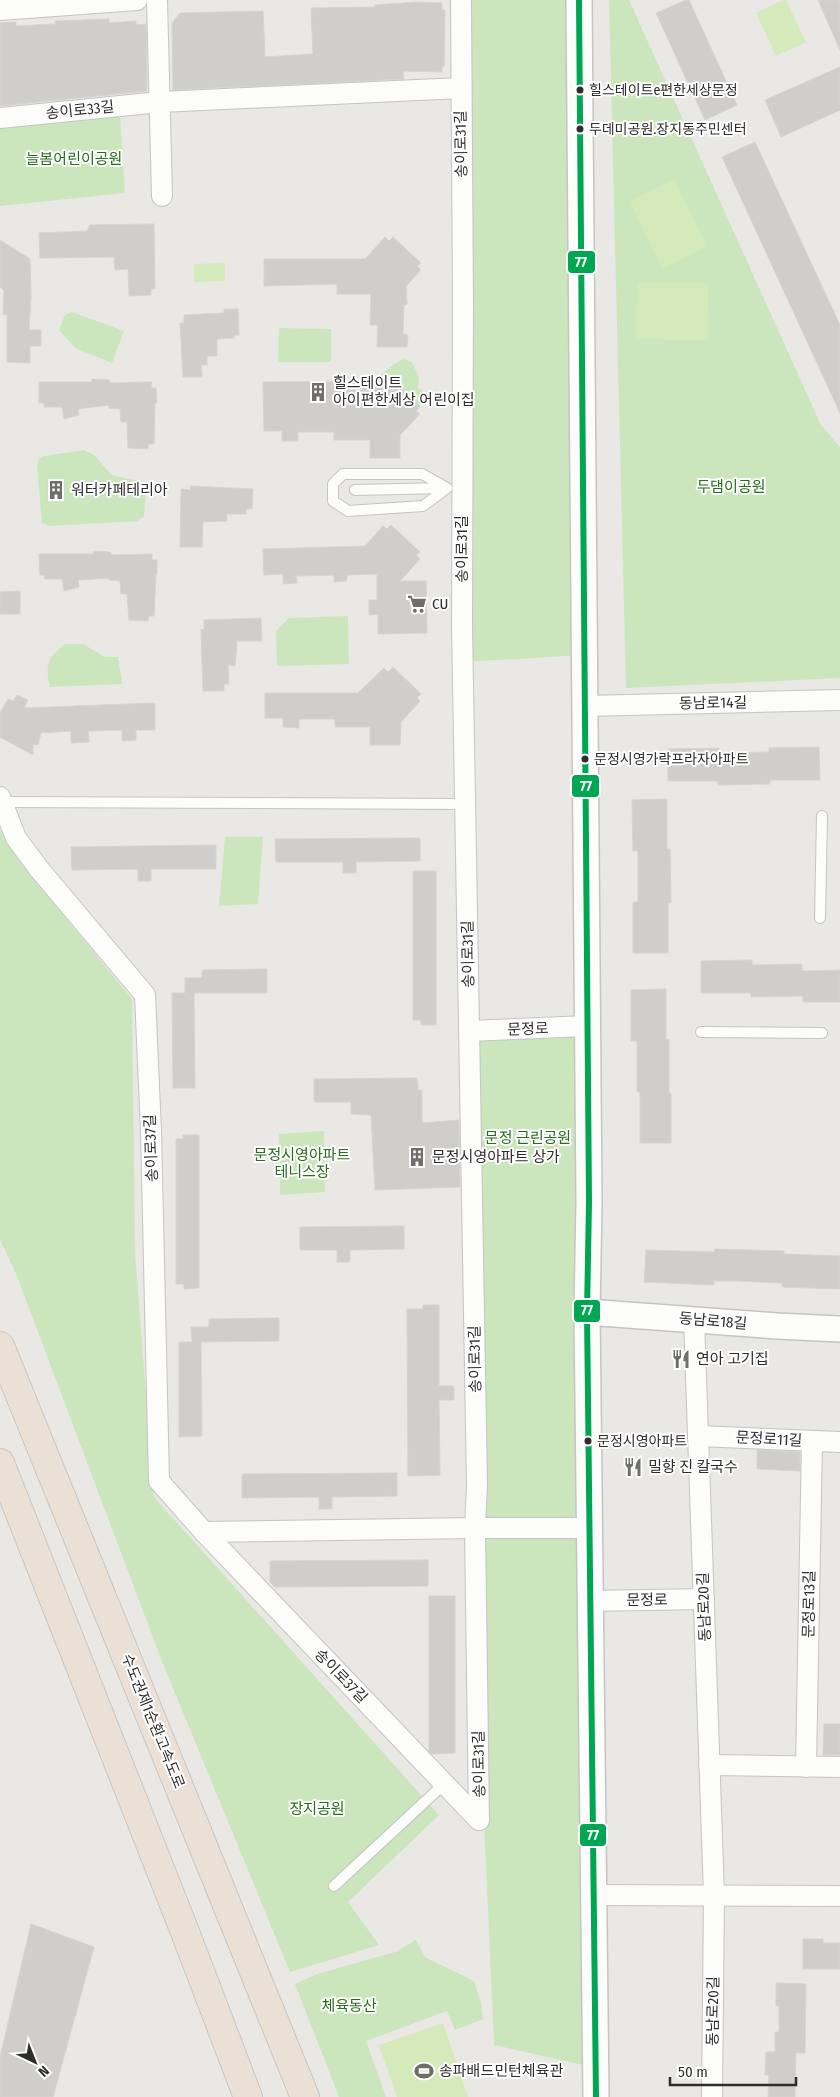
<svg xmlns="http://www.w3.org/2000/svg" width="840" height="2097" font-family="'Fira Sans Condensed','Noto Sans KR',sans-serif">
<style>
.green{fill:#cbe6bd}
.pitch{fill:#d5eabb}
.building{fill:#cfceca;stroke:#d5d4d0}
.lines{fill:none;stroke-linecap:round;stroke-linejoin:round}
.service-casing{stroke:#c4c4c4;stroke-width:12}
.minor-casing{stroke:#c4c4c4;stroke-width:22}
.tertiary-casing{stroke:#c4c4c4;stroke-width:28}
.motorway-casing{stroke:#c6c5c3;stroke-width:30}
.service{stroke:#fcfcfb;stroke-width:10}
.minor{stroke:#fcfcfb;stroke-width:20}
.tertiary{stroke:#fcfcfb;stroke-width:25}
.motorway{stroke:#eae0d5;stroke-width:28}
.bus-1-casing{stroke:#fff;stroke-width:10}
.bus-1{stroke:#00a651;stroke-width:6}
.bus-dot{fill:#2d2d2d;stroke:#fff;stroke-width:2}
.labels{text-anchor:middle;stroke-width:4;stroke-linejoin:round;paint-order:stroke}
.bus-label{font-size:14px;fill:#2d2d2d;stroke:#fff;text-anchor:start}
.street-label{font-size:15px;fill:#2d2d2d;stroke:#fff}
.park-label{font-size:15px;fill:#276d1b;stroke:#fff}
.poi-label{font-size:15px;fill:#2d2d2d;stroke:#fff;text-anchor:start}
.line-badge{stroke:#fff;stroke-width:2}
.badge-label{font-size:14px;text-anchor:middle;font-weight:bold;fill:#fff}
</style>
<rect width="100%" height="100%" fill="#eae8e4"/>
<g class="green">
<path d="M461,0H579L583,655L463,662Z"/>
<path d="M609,0H629L821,425L840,447V678L626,688Z"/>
<path d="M120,115L125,193L0,206V128Z"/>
<path d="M72,312L124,331L112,363L75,348L59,330L65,315Z"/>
<path d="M279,328L331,329V362H278Z"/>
<path d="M403,359L412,362L419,377L418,388L422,390V400L420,407L392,381L388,385L383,381L378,386L373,381L393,365Z"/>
<path d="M84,450L94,455L112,475L144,482L146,487L144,517L137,521L51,526L42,523L37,465L39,459L44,456Z"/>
<path d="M348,616L349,664L277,666L276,631L289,618Z"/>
<path d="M65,644H83L105,657H118L122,684L50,687C45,665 47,658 65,644Z"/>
<path d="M0,830L18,860L132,999L135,1253L154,1497L439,1815L348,1902L379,1945L290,1972L163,1664L15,1271L0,1240Z"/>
<path d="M225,837H263L258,904L219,906Z"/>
<path d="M579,1032L588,2066L494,2045L484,1819L474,1037Z"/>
<path d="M324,1131L325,1192L280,1195L279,1134Z"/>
<path d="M416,1940L425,1957L474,1981L481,2003L483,2019L455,2030L447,2011L366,2041L386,2097H339L295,1984L317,1974L395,1952Z"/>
</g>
<g class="pitch">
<path d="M783,0H786L806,42L776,56L756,13Z"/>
<path d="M674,179L708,246L663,269L630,202Z"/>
<path d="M225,263V281L194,282V264Z"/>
<path d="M638,282L708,283L707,340L637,339Z"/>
<path d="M443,2023L468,2097H397L379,2045Z"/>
</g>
<g class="building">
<path d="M686,0H689L737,105L705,120L656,13Z"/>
<path d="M818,0H840V50Z"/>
<path d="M417,2L442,3V10H445L444,67H442V72L403,71L404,79L173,90L172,23L180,13L263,11L265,57L313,54L311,8L375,7V5Z"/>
<path d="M109,19V23L136,21V25L146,24L147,91L0,106V23L16,22V26L55,24V21Z"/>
<path d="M840,67V110L781,137L765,100Z"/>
<path d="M755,142L840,325V413L722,157Z"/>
<path d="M154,224L155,289H151V295L129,296L128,269L115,270L114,257L40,258L39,233L87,231L90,225Z"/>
<path d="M385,237L389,241L393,237L421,263L417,266L421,270L406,286L407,304L404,305L403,334L408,335L407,347H377L378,325H370L371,294H337V284L264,286V259H365Z"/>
<path d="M0,240L30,259L31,296L29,330H41V346H30V363L7,362V315L3,314L4,290L0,287Z"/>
<path d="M224,309H238L239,335H234V338L217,339V356H207V365H201L202,377H183L180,323H184V315L224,313Z"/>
<path d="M92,379L109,380L110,383L152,382L151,388H156L157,403H155L154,444H148V449L128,448L127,422H121L120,409L109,408V405L78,409L79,415L64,419L62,407H44V403H39V382H92Z"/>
<path d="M392,380L420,407L416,411L420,414L400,435V458H370V440H334V432H298V441H282V431H264L263,382L383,381L388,385Z"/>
<rect x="48" y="482" width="16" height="16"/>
<path d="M190,486L253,489L252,509H246V514H227V521L203,522L202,547H180L181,489L191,490Z"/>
<path d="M391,525L420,552L416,555L420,559L400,581H426L427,633L378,634V614L369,615V600H377V574L347,575V581L334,582V575L296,576L297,583L283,584V574L264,575L263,549L365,546L383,526L387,529Z"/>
<path d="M93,551L110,552L111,555L152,554V560H157V575L156,574L154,616H149L148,621L129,620L127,594H121L120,581L109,580V578L78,580L79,587L64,591L62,579H45L44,575H40L39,554H93Z"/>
<path d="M20,591V614H0V592Z"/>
<path d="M261,618L262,641H237L235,666L228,665L229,684H224V691H203L201,629L204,630V620Z"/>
<path d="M393,667L421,694L417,698L420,701L401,722L400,745H370V727H335V719H299V728L283,727V718H265V693H358L384,668L388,672Z"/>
<path d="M17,695L28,700L24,708L155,703V730H136V740L122,741V730L88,731L89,742L71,743V731L41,733L38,745L33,744V755L0,737V713L8,699L13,701Z"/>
<path d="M819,747L820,780H770V784L718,785V781H668V749L719,748V753L769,752V748Z"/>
<path d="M667,799V849H670L671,902L668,903V953H633V902H638V851H633L632,800Z"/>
<path d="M420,838V861L356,862V873H343V862H276L275,839Z"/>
<path d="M216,845V869H151V881H138V869L72,870L71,847Z"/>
<path d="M413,871H436V1025H421V1020H413Z"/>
<path d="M752,960V965L802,964V971L840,970V1002H803V996L751,997V993H701V961Z"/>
<path d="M267,969V993H194L195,1088H173L172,993H185V978H202V970Z"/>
<path d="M666,989V1039H669V1093H671V1143H640V1092H637V1041H631V990Z"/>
<path d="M417,1078L418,1090H422V1123L459,1120L460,1187L375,1190L371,1115L351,1114V1102H314V1079Z"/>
<path d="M183,1135H199V1288L184,1289V1284H176V1139H183Z"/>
<path d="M404,1226V1249L350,1250V1262H337V1250H300V1227Z"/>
<path d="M715,1249L784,1251V1254L840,1256V1289L782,1287V1283L737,1281H714V1285L644,1282L646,1250L714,1252Z"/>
<path d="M423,1305H439V1386H454V1400H439L440,1475L408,1476L407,1309H423Z"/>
<path d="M279,1318V1341L201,1342L202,1436L179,1437V1342H192L191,1327H209V1319Z"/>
<path d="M757,1450L800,1452V1471L757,1469Z"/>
<path d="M397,1473V1496L332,1497V1509H319V1497L242,1498V1474Z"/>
<path d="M428,1560V1586L275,1587L270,1582V1561Z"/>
<path d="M429,1596H455V1753L432,1754L429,1751Z"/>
<path d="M824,1724H840V1755H823Z"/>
<path d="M31,1924L94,1947L53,2097H0V2057Z"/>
<path d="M803,1939H823V1943H840V1969H803Z"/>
<path d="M776,1983L806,1984L805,2053H796L795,2097H768L769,2075H765L766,2052H775V2032H779V2006H776Z"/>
</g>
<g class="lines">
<g class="service-casing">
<g id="service">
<path d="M343,474H422L447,488L423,506L348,511L333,501V484Z"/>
<path d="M355,490L446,488"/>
<path d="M2,802L465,804"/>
<path d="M820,918L822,816"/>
<path d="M701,1032L822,1033"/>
<path d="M334,1886L444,1784"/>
</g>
</g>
<g class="minor-casing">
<g id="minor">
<path d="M157,0L162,196"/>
<path d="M461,0L463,303L462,626L477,1485L475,1528L479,1820"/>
<path d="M0,10L137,0"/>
<path d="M0,118L160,102L461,88"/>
<path d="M585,706L840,700"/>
<path d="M0,797L16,838L39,869L145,995L151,1131L159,1481L204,1532L479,1820"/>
<path d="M469,1031L587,1026"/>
<path d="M694,1319L714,1895L712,2097"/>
<path d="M698,1436L840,1442"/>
<path d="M204,1532L475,1528H589"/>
<path d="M590,1601L704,1599"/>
<path d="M709,1765L840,1767"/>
<path d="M806,1767L812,1441"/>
<path d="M594,1895L840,1896"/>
</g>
</g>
<g class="tertiary-casing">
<g id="tertiary">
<path d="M579,0L589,1202L587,1312L596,2097"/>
<path d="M587,1312L777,1326L840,1329"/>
</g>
</g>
<g class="motorway-casing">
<g id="motorway">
<path d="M0,1346L305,2097"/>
<path d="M0,1463L185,1932L248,2097"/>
</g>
</g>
<use href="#service" class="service"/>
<use href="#minor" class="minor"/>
<use href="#tertiary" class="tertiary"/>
<use href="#motorway" class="motorway"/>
<g class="bus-1-casing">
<path id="bus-1" d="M579,0L589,1202L587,1312L596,2097"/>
</g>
<use href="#bus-1" class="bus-1"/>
</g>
<defs>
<g id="building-bare" transform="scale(1.5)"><path d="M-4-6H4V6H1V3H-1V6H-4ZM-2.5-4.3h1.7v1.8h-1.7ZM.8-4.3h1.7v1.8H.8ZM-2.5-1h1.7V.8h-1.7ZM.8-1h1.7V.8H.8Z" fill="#6f6e6d" stroke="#fff" stroke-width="2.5" paint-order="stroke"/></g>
<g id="supermarket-bare" transform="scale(1.5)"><path d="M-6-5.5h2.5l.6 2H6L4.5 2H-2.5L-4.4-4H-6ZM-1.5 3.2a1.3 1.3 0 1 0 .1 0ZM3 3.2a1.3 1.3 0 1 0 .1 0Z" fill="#6f6e6d" stroke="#fff" stroke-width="2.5" paint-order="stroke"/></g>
<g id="restaurant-bare" transform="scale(1.5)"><path d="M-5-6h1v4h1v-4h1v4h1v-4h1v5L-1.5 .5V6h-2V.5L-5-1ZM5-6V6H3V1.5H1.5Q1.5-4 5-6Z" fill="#6f6e6d" stroke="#fff" stroke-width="2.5" paint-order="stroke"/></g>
<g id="stadium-bare" transform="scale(1.5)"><path d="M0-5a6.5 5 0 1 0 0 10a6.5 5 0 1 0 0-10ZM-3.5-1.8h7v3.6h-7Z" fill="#6f6e6d" stroke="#fff" stroke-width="2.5" paint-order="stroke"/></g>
</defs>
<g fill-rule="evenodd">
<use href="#building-bare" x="318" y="392"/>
<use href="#building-bare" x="56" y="490"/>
<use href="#supermarket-bare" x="417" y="604"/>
<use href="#building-bare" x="417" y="1157"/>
<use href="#restaurant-bare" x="681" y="1359"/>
<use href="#restaurant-bare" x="633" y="1467"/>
<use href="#stadium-bare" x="424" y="2071"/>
</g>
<g class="bus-dot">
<circle cx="580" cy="90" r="4.5"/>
<circle cx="580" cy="129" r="4.5"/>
<circle cx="585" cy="759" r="4.5"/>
<circle cx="588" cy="1441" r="4.5"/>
</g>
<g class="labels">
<g class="bus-label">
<text x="589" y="95">힐스테이트e편한세상문정</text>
<text x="589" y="134">두데미공원.장지동주민센터</text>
<text x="594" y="764">문정시영가락프라자아파트</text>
<text x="597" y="1446">문정시영아파트</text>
</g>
<g class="street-label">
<text transform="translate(80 110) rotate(-6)" y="5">송이로33길</text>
<text transform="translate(461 144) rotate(-91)" y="5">송이로31길</text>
<text transform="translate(462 549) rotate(-90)" y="5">송이로31길</text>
<text transform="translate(713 703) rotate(-1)" y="5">동남로14길</text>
<text transform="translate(468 954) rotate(-91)" y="5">송이로31길</text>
<text transform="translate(528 1029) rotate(-2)" y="5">문정로</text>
<text transform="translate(151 1148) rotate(-92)" y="5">송이로37길</text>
<text transform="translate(713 1321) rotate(5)" y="5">동남로18길</text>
<text transform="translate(475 1359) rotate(-91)" y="5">송이로31길</text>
<text transform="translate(769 1439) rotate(3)" y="5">문정로11길</text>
<text transform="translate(647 1600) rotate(-1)" y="5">문정로</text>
<text transform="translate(809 1604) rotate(-89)" y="5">문정로13길</text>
<text transform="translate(704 1607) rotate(-92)" y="5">동남로20길</text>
<text transform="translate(341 1676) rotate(46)" y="5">송이로37길</text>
<text transform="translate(153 1721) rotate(68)" y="5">수도권제1순환고속도로</text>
<text transform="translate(479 1764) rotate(-91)" y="5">송이로31길</text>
<text transform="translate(713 2011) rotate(-89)" y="5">동남로20길</text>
</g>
<g class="park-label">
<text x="74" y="164">늘봄어린이공원</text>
<text x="731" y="492">두댐이공원</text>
<text x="528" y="1143">문정 근린공원</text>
<text x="302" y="1160">문정시영아파트<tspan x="302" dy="17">테니스장</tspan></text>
<text x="317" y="1814">장지공원</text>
<text x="349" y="2011">체육동산</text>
</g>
<g class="poi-label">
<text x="333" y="388">힐스테이트<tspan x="333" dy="17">아이편한세상 어린이집</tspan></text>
<text x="71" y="495">워터카페테리아</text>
<text x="432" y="609">CU</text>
<text x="432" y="1162">문정시영아파트 상가</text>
<text x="696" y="1364">연아 고기집</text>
<text x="648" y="1472">밀향 진 칼국수</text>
<text x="439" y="2076">송파배드민턴체육관</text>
</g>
</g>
<g class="line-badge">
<rect x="567" y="250" width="29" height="24" rx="5" fill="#00a651"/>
<rect x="571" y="774" width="29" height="24" rx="5" fill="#00a651"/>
<rect x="573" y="1299" width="28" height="24" rx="5" fill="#00a651"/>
<rect x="579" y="1823" width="28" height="24" rx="5" fill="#00a651"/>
</g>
<g class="badge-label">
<text x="581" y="267">77</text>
<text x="586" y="791">77</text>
<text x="587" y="1315">77</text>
<text x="593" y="1840">77</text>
</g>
<g transform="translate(35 2062) rotate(137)" stroke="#ffffff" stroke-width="4" paint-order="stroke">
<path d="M0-4L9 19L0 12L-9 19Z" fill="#2d2d2d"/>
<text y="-8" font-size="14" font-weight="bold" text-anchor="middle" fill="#2d2d2d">N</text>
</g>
<path d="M670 2077v8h126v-8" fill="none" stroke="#2d2d2d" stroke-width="2.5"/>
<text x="678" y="2077" font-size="15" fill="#2d2d2d" stroke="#ffffff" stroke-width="4" paint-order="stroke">50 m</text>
</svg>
